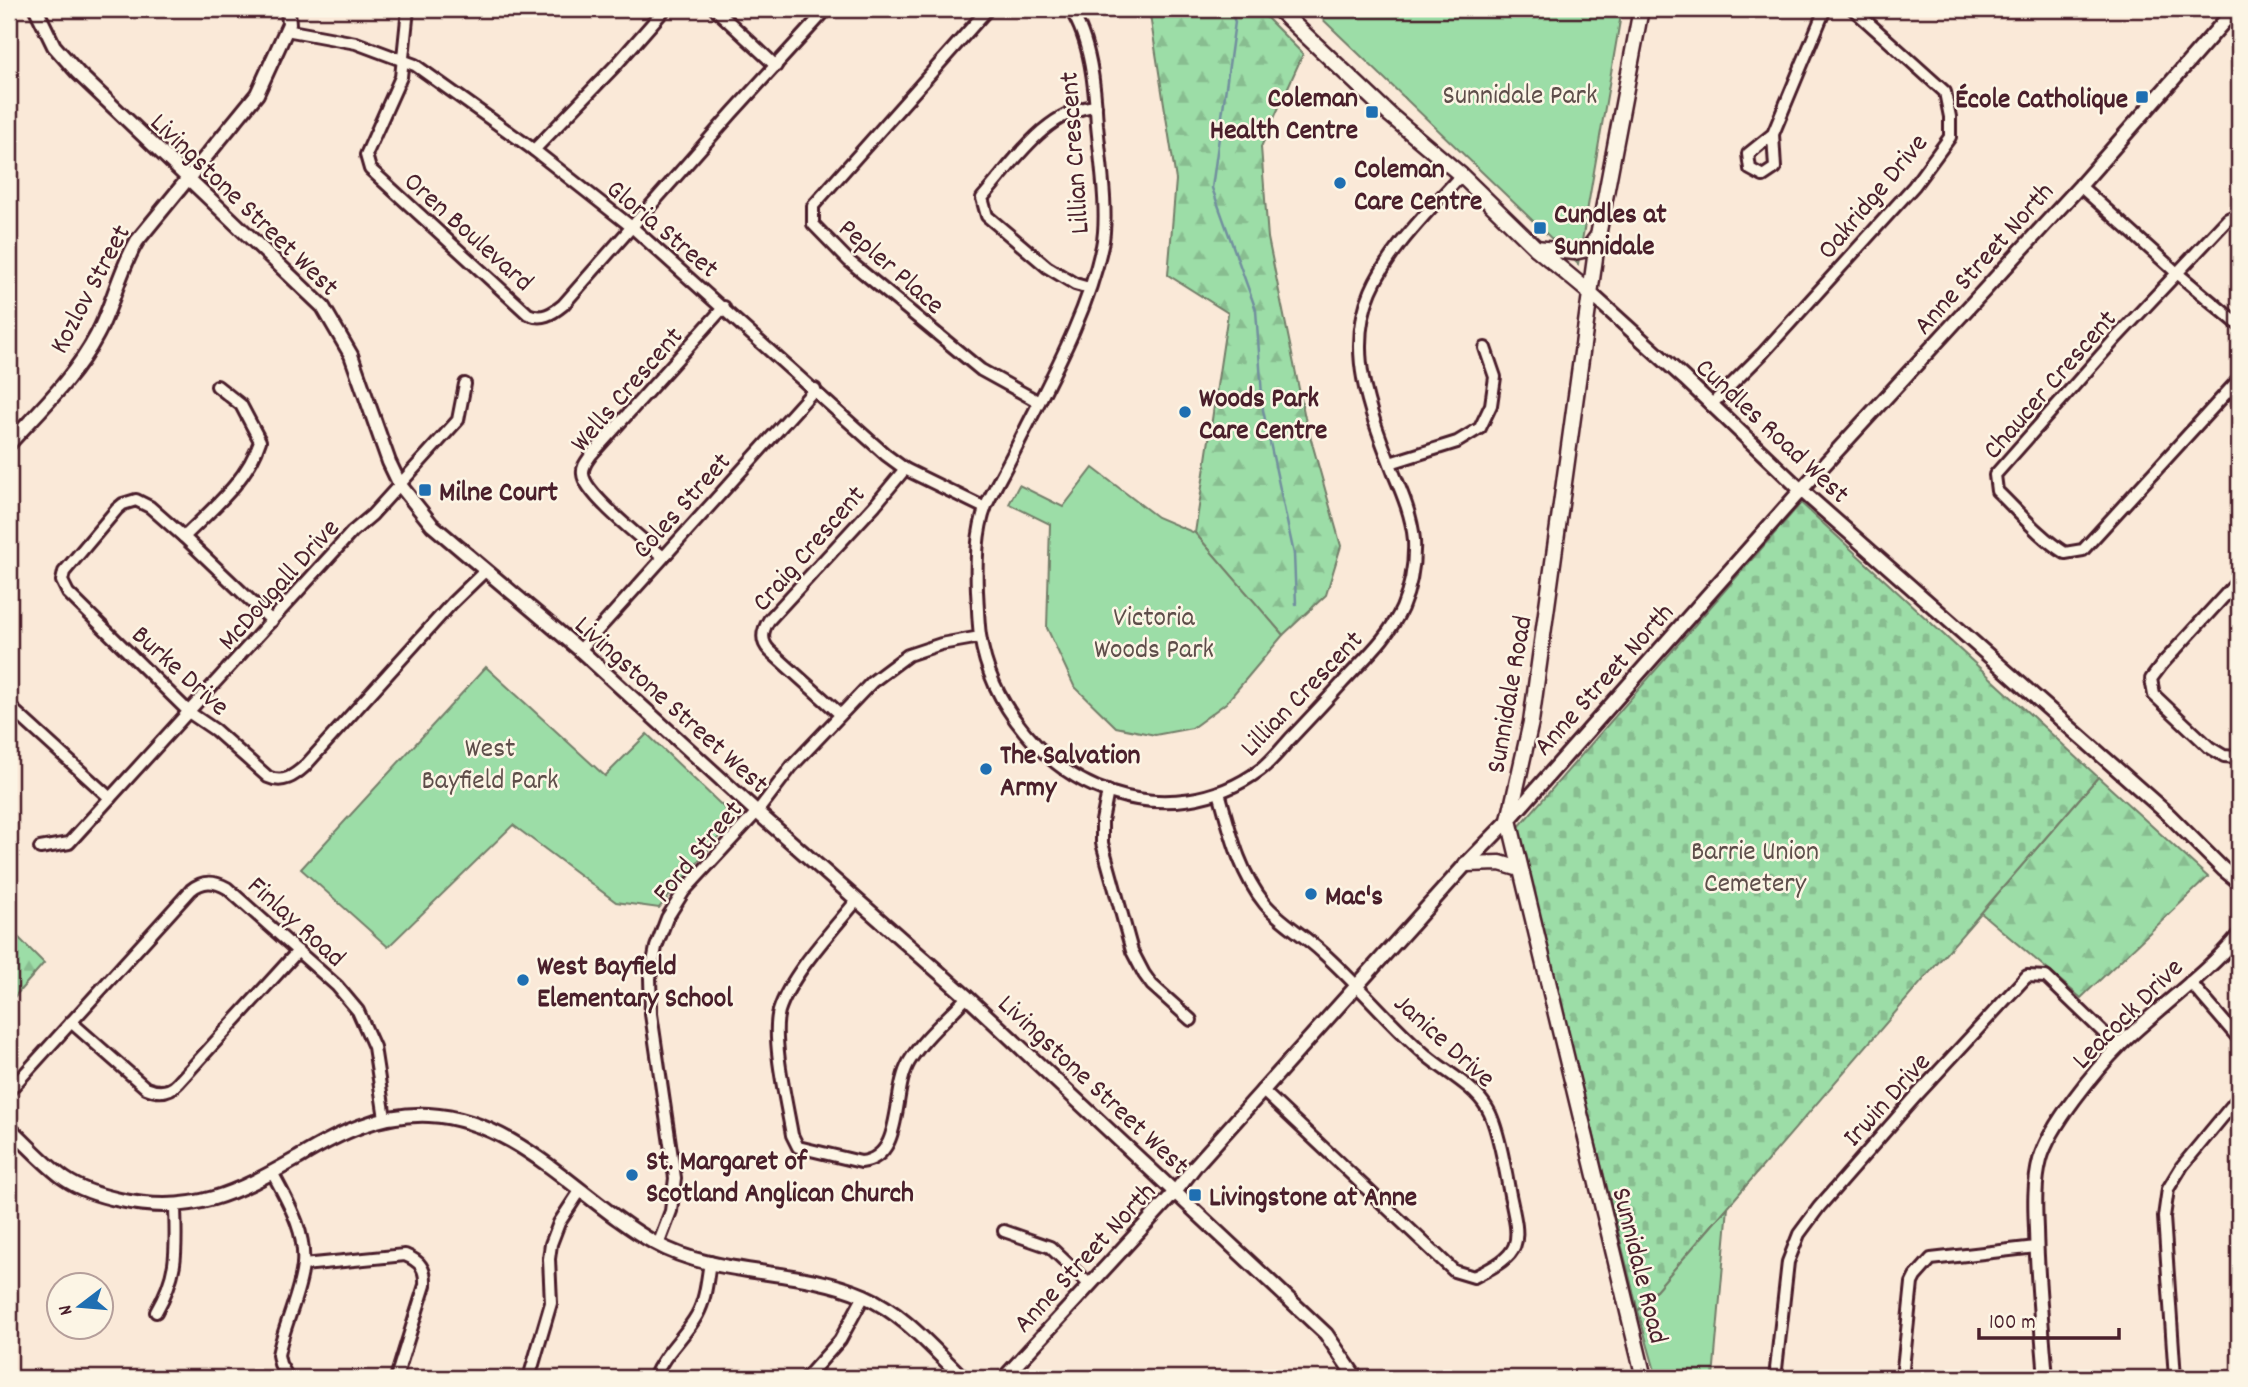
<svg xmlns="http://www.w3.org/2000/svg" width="2248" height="1387" font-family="Dekko,sans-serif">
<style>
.forest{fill:url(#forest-firs);stroke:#737e69;stroke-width:2}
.cemetery{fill:url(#cemetery-stones);stroke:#737e69;stroke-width:2}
.green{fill:#9cdda7;stroke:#737e69;stroke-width:2}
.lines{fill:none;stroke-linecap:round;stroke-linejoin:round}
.stream{stroke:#72909e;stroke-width:2.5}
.minor-casing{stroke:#4a1f2b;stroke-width:16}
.tertiary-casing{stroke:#4a1f2b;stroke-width:18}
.secondary-casing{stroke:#4a1f2b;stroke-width:19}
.minor{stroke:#fcf5e5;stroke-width:10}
.tertiary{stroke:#fcf5e5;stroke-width:12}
.secondary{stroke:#fcf5e5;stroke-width:14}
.poi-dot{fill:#1f6fb2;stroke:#fcf5e5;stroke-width:2.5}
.labels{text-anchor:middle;stroke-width:5;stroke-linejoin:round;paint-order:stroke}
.park-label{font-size:28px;fill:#5e4e4a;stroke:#fcf5e5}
.poi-label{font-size:28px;font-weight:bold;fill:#4a1f2b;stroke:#fcf5e5;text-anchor:start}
.street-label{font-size:28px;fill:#4a1f2b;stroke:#fcf5e5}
</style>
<defs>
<pattern id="forest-firs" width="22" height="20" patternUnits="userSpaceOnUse" patternTransform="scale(1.75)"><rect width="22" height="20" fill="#9cdda7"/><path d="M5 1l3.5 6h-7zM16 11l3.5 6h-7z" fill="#88bd90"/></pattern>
<pattern id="cemetery-stones" width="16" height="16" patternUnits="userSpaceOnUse" patternTransform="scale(1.75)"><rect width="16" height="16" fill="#9cdda7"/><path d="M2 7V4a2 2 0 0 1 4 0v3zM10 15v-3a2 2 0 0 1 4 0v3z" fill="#88bd90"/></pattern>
</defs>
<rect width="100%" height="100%" fill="#fae9d8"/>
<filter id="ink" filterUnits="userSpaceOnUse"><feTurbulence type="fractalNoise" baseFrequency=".0143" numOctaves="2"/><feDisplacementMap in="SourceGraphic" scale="14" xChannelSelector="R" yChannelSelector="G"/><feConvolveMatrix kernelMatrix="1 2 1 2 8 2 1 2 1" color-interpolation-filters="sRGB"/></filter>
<g filter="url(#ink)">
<g class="forest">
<path d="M1149,9H1258L1303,54L1261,147L1268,238L1305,418L1341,546L1326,595L1283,635L1195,533L1228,313L1168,275L1176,180Z"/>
<path d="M2098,777L2208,877L2081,998L1981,913Z"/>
<path d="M9,928L44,963L9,1003Z"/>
</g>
<path class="cemetery" d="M1801,503L2098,777L1638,1311L1517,829Z"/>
<g class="green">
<path d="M1312,9H1622L1578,264Z"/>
<path d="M1093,468L1157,517L1195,533L1283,635L1226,703L1192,728L1155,735L1116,727L1074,686L1047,628L1050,524L1009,504L1019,485L1063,507Z"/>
<path d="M486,667L605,776L647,734L735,818L659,908L616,902L513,825L388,947L301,869Z"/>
<path d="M1728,1207L1713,1378H1657L1638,1311Z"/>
</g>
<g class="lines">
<path class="stream" d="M1230,9L1235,22L1212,188L1256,310L1263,410L1294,554L1296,604"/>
<g class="minor-casing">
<g id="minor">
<path d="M408,9L401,77L366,155L370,169L528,314C542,320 552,314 563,305L732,113L827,9"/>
<path d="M715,9L776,66"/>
<path d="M988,9L813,206V224L849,261L981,370L1039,402"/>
<path d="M1070,9C1091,40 1095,88 1097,125C1100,158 1109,215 1102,246C1086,319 1047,385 1014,452C1005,470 994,488 986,506C976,532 976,564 977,591C978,606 978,621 980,635C990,704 1045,772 1112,793C1162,809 1217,802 1260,770C1271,762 1281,749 1290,739C1308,720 1326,701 1343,682C1364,659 1389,637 1402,608C1411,587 1415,563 1414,540C1412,517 1403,495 1394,474C1372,417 1344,352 1371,291C1389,249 1431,209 1461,175"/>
<path d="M286,30L356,43L415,65L534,150L633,228L886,455L905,469L985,508"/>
<path d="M1773,134L1748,154L1750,169L1763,176L1775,168L1773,134L1825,9"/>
<path d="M534,150L616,65L665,9"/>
<path d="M2080,186L2177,273L2239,325"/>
<path d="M2239,214L2228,219L2117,337L1995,475L1997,491C2019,512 2039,537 2065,553L2083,550L2239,379"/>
<path d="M1089,288L1075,284L1047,267L987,216L982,198C1013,163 1046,110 1096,106"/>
<path d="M1711,405L1762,354L1914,186L1950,137V117L1945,92L1853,9"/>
<path d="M1390,463L1457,442L1480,428L1491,405L1495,377L1485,348"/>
<path d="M184,537C213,508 247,481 260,441L241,405L217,386"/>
<path d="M663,557C646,542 584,494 583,474C582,466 587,461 591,455L724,307"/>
<path d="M2239,580L2163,663L2151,679L2154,695L2209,747L2224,756L2236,757L2239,753"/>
<path d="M272,621L184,537L150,507L136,500L123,504L117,509L64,572L62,581L68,593L190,713L215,730L268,777C283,784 294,776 305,766L452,603L486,570"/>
<path d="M580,650L815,389"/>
<path d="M9,706L110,798"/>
<path d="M840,714L770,651C760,641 762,631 769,620L875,505L905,469"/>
<path d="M1108,791L1102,821V843L1132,951L1144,974L1152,985L1191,1020"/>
<path d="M1219,792C1230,831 1239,872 1265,904C1279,921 1305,936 1322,952C1359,985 1390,1024 1427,1056C1447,1073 1473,1085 1487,1108C1498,1125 1506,1173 1510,1195C1521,1245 1523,1253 1474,1277L1454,1271L1262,1090"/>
<path d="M40,848L69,843L352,532L372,515L458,420L465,384"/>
<path d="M857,900C832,931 791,974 779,1011C771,1039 787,1105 792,1135L798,1147L861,1162C905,1157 891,1093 909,1062C923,1038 948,1018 967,997"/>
<path d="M2190,982L2239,1039"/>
<path d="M71,1022L146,1088C158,1093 169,1093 178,1083L298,951"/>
<path d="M9,1091L191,890C203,880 214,881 227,888L337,986L358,1011L374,1047L385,1118"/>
<path d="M272,1172C287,1201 306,1230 303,1265C300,1295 284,1324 278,1355L280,1364L288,1378"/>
<path d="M1004,1231L1050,1247L1089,1284"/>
<path d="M658,1245L671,1211L675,1178L651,1014L650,978L656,947L667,918L684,891L757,812L792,766L872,682L908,655L941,644L980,637"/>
<path d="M303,1265L405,1255C420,1261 426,1269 425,1285L396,1378"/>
<path d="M156,1312C179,1272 176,1250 175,1206"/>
<path d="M529,1378L551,1303L549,1259L551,1244L559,1223L580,1191"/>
<path d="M654,1378C664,1353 684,1338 697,1315C706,1299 707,1280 710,1262"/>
<path d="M806,1378L840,1340L864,1296"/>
<path d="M1775,1378L1788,1262L1799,1234L1819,1207L1916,1096L2027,976L2046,977L2103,1032L2120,1045"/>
<path d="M1902,1378L1912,1283L1915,1277L1931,1259L2036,1247"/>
<path d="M2175,1378L2164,1217L2168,1189L2182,1166L2239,1097"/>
</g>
</g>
<g class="tertiary-casing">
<g id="tertiary">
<path d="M36,9L54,46L78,73L323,307L351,355L389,462L400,485L432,525L580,650L757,812L967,997L1326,1334L1356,1378"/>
<path d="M1589,292L1685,379L1801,490L2169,815L2223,869L2239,882"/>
<path d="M9,444C40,410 75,377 97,335C113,305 119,271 137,241L257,94L289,24L288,9"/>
<path d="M9,1128C27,1144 45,1165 65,1179C81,1190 101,1196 120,1200C193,1216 236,1193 298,1158C339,1133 379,1113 429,1115C520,1120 580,1201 655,1243C717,1278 799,1267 864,1296C903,1313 933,1349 963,1378"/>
<path d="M1004,1378L1175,1192L1196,1165L1466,864L1509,820L1801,490L2080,186L2235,9"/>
<path d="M2046,1378C2042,1329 2037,1279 2036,1229C2035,1207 2034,1183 2040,1160C2049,1126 2096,1069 2122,1043C2159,1007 2206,975 2239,935"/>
</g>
</g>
<g class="secondary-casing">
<g id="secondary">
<path d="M1278,9L1390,115L1461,175L1536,248L1589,292"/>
<path d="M1641,9L1598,236L1531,722L1509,820L1644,1378"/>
<path d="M1536,248L1574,252L1588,249L1597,237"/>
<path d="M1466,864L1500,863L1520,869"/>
</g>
</g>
<use href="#minor" class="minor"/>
<use href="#tertiary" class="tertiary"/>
<use href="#secondary" class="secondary"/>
</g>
</g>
<g class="poi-dot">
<rect x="2135" y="90" width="14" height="14" rx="3.5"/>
<rect x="1365" y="105" width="14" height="14" rx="3.5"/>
<circle cx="1340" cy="183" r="7"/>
<rect x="1533" y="221" width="14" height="14" rx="3.5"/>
<circle cx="1185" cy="412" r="7"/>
<rect x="418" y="483" width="14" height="14" rx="3.5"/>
<circle cx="986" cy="769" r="7"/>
<circle cx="1311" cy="894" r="7"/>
<circle cx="523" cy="980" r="7"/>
<circle cx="632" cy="1175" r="7"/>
<rect x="1188" y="1188" width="14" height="14" rx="3.5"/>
</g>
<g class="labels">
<g class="park-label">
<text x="1520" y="103">Sunnidale Park</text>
<text x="1154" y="625">Victoria<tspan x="1154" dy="32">Woods Park</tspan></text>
<text x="490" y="756">West<tspan x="490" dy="32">Bayfield Park</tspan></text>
<text x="1755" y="859">Barrie Union<tspan x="1755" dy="32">Cemetery</tspan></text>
</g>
<g class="poi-label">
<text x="1358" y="106" text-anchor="end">Coleman<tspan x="1358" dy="32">Health Centre</tspan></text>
<text x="2128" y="107" text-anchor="end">École Catholique</text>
<text x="1354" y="177">Coleman<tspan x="1354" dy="32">Care Centre</tspan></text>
<text x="1554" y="222">Cundles at<tspan x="1554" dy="32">Sunnidale</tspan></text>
<text x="1199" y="406">Woods Park<tspan x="1199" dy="32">Care Centre</tspan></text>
<text x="439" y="500">Milne Court</text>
<text x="1000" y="763">The Salvation<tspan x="1000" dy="32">Army</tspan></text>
<text x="1325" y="904">Mac's</text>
<text x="537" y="974">West Bayfield<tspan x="537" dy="32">Elementary School</tspan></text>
<text x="646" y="1169">St. Margaret of<tspan x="646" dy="32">Scotland Anglican Church</tspan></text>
<text x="1209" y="1205">Livingstone at Anne</text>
</g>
<g class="street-label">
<text transform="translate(1072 153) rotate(-94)" y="10">Lillian Crescent</text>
<text transform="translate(1871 195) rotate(-50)" y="10">Oakridge Drive</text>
<text transform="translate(246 203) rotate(44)" y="10">Livingstone Street West</text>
<text transform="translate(664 227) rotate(40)" y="10">Gloria Street</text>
<text transform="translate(470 230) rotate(42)" y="10">Oren Boulevard</text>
<text transform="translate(1982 257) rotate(-48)" y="10">Anne Street North</text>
<text transform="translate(893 265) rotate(41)" y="10">Pepler Place</text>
<text transform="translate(88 288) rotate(-62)" y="10">Kozlov Street</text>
<text transform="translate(2048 383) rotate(-49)" y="10">Chaucer Crescent</text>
<text transform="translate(625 388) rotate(-49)" y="10">Wells Crescent</text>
<text transform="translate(1774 429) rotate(43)" y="10">Cundles Road West</text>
<text transform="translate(680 504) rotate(-48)" y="10">Coles Street</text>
<text transform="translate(807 547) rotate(-49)" y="10">Craig Crescent</text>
<text transform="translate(277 583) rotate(-48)" y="10">McDougall Drive</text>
<text transform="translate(182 669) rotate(42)" y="10">Burke Drive</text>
<text transform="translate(1602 678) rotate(-48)" y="10">Anne Street North</text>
<text transform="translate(1300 692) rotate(-46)" y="10">Lillian Crescent</text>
<text transform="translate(1507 694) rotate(-80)" y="10">Sunnidale Road</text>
<text transform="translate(673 703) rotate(42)" y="10">Livingstone Street West</text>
<text transform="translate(696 850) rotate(-50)" y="10">Ford Street</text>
<text transform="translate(298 920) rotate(42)" y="10">Finlay Road</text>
<text transform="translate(2126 1012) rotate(-45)" y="10">Leacock Drive</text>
<text transform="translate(1446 1039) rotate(42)" y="10">Janice Drive</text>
<text transform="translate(1095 1083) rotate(43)" y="10">Livingstone Street West</text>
<text transform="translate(1885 1098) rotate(-48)" y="10">Irwin Drive</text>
<text transform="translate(1083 1256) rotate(-47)" y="10">Anne Street North</text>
<text transform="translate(1642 1265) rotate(76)" y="10">Sunnidale Road</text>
</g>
</g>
<rect width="2248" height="1387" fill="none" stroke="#fcf5e5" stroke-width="35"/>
<rect x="18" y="18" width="2213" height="1352" fill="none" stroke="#4a1f2b" stroke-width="2.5" filter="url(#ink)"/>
<g transform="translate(80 1306) rotate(254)"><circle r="33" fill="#fcf5e5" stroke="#b59f9b" stroke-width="2"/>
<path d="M0-5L12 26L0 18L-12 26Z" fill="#1f6fb2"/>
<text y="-10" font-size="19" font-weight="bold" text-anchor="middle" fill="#4a1f2b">N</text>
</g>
<path d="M1979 1328v10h140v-10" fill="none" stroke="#4a1f2b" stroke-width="3.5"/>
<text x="1989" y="1328" font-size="21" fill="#4a1f2b" stroke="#fcf5e5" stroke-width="5" paint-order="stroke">100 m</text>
</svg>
